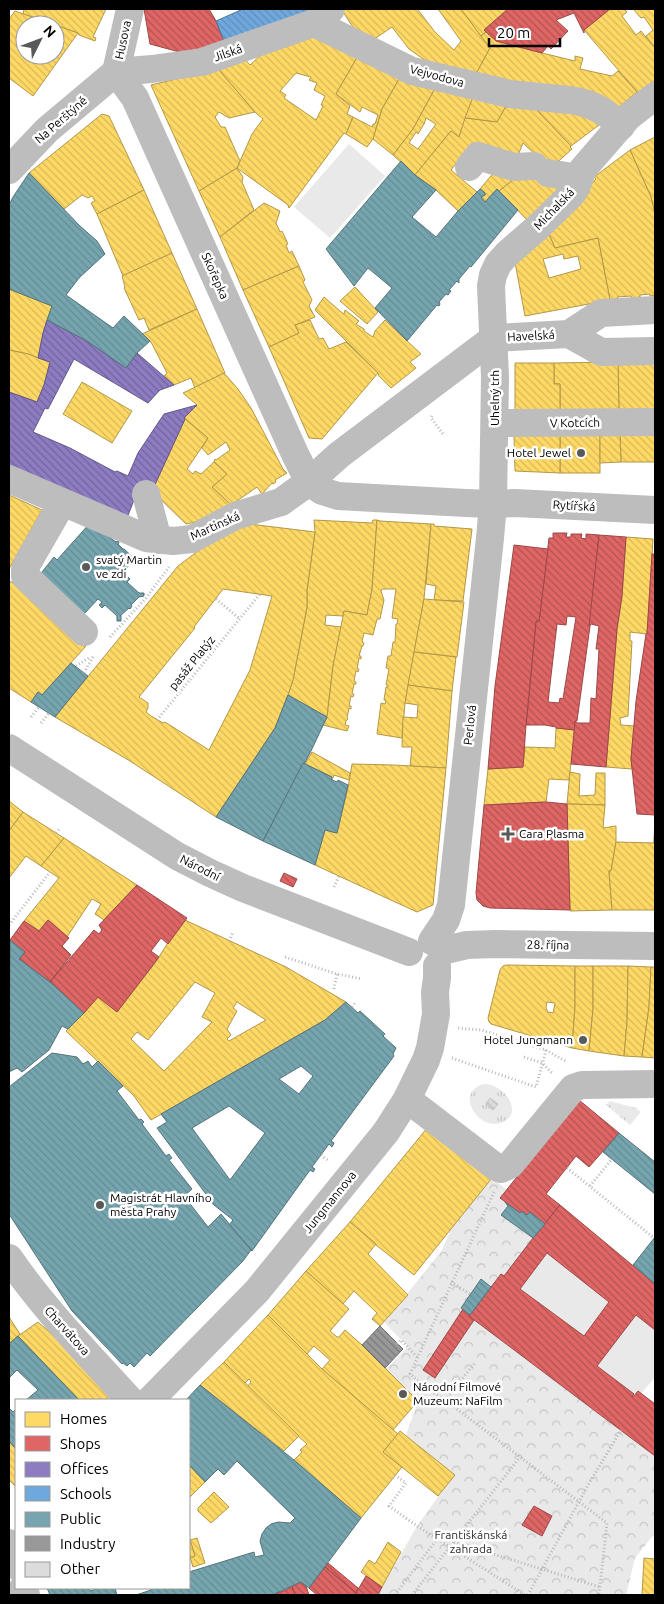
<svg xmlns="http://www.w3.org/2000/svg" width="664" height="1604" font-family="Ubuntu,sans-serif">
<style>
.grass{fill:url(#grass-tufts)}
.park{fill:url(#park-crowns);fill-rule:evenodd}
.garden{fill:#e9e9e9}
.homes{fill:url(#homes-back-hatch);stroke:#b29847;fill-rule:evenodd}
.shops{fill:url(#shops-back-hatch);stroke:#9d4747;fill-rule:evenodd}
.offices{fill:url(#offices-back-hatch);stroke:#635788}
.schools{fill:url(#schools-back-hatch);stroke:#4e769a}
.public{fill:url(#public-back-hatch);stroke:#53747a;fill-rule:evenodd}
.industry{fill:url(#industry-back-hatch);stroke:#6b6b6b}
.building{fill:url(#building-back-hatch);stroke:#c4c4c4}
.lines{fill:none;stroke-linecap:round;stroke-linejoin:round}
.path{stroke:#b8b8b8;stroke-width:3;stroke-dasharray:1 2.5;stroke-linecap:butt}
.minor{stroke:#bdbdbd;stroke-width:28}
.poi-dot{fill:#595959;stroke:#fff;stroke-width:2}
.labels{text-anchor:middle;stroke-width:5;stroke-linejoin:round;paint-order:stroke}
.street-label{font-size:12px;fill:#000;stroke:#fff}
.poi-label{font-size:12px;fill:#000;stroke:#fff;text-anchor:start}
.park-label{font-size:12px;fill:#2e2e2e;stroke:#fff}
</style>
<defs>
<pattern id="grass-tufts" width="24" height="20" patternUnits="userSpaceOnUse" patternTransform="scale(1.25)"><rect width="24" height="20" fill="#e9e9e9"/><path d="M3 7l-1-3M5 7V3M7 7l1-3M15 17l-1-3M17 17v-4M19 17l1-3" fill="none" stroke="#c6c6c6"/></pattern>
<pattern id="park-crowns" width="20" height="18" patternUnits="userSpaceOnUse" patternTransform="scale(1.25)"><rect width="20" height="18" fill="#e9e9e9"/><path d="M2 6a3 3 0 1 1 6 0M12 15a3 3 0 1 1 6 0" fill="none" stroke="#c6c6c6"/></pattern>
<pattern id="homes-back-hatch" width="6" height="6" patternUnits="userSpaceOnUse" patternTransform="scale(1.25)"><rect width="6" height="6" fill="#ffd966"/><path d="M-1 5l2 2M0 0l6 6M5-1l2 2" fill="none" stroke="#d9b857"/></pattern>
<pattern id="shops-back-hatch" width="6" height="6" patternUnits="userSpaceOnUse" patternTransform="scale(1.25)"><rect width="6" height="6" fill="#e06666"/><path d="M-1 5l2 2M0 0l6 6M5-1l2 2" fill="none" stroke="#b35252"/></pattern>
<pattern id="offices-back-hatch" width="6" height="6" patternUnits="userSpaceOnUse" patternTransform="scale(1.25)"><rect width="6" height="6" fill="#8e7cc3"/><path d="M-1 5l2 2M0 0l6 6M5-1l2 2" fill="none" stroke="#72639c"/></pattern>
<pattern id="schools-back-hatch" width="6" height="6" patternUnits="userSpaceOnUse" patternTransform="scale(1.25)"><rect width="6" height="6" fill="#6fa8dc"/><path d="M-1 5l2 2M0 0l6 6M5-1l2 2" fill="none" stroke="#5e8fbb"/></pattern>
<pattern id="public-back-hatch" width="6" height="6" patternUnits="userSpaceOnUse" patternTransform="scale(1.25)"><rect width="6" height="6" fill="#76a5af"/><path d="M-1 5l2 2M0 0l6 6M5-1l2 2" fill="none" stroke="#648c95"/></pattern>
<pattern id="industry-back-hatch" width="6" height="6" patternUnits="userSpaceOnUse" patternTransform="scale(1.25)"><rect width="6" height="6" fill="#999"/><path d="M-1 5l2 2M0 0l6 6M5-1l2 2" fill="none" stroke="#7a7a7a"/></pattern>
<pattern id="building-back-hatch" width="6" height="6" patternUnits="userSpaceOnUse" patternTransform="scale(1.25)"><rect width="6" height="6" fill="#dcdcdc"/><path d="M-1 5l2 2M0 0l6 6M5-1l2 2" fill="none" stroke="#bbb"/></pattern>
</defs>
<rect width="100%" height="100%" fill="#fff"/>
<g class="grass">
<path d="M484,1084C505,1084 524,1113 503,1122C479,1133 453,1092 484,1084Z"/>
<path d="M610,1101L636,1108L641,1112L630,1125L606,1105Z"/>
</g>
<path class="park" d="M492,1178L506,1189L500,1198L508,1206L501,1215L533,1238L504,1276L501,1274L469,1316L655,1456V1533L635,1558L626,1595H378L417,1526L454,1475L406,1435L418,1401L385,1368H387L408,1347L384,1322L408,1295L407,1294L442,1250L451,1229ZM534,1506L552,1516L542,1536L522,1525Z"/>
<g class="garden">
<path d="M349,144L385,176L330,238L294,207Z"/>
<path d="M547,1253L609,1302L584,1336L520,1289Z"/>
<path d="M636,1315L655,1330V1377L641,1394L634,1396H632L634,1394L597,1366Z"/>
</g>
<g class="homes">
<path d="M24,9H106L93,37L96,38L95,41L79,35L78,33L23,14Z"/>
<path d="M341,9H420L418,10L435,32L454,50L461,41L438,9H461L490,48L476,74L439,70L409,49L392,27L367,44L361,39Z"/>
<path d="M461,9H508L484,30L486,32L481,36Z"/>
<path d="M610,9H624L627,12L622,16L636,35L641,31L655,48V80L638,93L584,30Z"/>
<path d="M633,9H655V48L646,36L653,30L644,17L641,18Z"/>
<path d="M15,11L78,33L33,96L9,78V19ZM25,25H55V55H25Z"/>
<path d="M486,32L496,41L542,53L575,61V56L583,58L580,69L612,76L618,71L637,92L619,107L476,74L490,48L481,36Z"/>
<path d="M306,36L322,37L359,54L336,94L350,106L347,114L353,117L346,134L344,133L289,208L288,205L237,168L252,134L263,119L255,112L217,68L242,56L250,65L264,52ZM296,73L311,77L309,80L317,83L314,90L325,96L321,105L323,106L316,120L284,98L286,95L280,91Z"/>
<path d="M359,54L403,72L382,109L373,139L367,147L346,134L353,117L372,127L373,124H375L378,115L362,107L360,112L336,94Z"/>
<path d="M218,69L255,112L229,118L219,112L215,117L221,127H225L240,161L237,168L199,191L151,85Z"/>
<path d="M403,72L438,83L413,129L393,155L373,139L382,109Z"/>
<path d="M438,83L473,97L459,137L451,131L415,175L393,155L413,129ZM426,118L436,124L418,149L409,143L416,132L418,134L424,124Z"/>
<path d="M473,97L509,101L497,122L465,118Z"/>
<path d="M509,101L534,107L571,146L570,147L572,149L550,169L523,143L515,163L471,144L451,170L477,192L458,211L436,190L415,175L451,131L459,137L465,118L497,122Z"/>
<path d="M534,107H587L603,122L571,146Z"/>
<path d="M102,114L109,116L144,190L97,214L91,203L95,201L92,196L88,198L82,195L64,209L29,173Z"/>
<path d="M655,137V214L651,197L630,150Z"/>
<path d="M630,150L651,197L655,214V295L650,296V294L640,295V297L632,298L631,296L617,297L618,299L610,300L598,238L555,248L547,230L596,179L594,177Z"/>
<path d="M237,168L243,177L242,182L254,210L220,237L199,191Z"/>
<path d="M495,171L513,180L499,191L497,189L485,202L481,197L485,195V193L480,189Z"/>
<path d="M547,177L565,191L530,223L499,191L513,180Z"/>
<path d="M144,190L172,253L123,276L97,214Z"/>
<path d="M264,203L280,211L276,223L280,232L282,231L288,244L286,245L289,253L292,251L299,266L243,290L220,237Z"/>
<path d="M547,230L555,248L598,238L610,300L525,316L514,257ZM563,254L564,259L578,256L581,269L549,278L543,259Z"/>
<path d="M172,253L197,309L149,330L144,318L139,320L124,288L125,287L122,276Z"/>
<path d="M299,266L305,280L303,282L312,300L309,306L315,317L295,325L299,333L269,347L243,290Z"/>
<path d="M355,287L378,312L367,324L340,301Z"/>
<path d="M9,289L52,306L43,333L38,358L28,354L9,350Z"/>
<path d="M324,297L340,311L344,314L345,310L359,321L356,324L364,329V331L373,337L375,331L385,320L421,354L410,362L416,368L391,388L379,376L378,373L315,310Z"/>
<path d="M197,309L225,373L195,388L191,378L174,385L164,376L167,373L151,342L142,334Z"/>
<path d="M310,320L319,339L323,338L329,349L346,342L378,373L322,439L309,438L269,347L299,333L295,325Z"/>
<path d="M9,350L28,354L50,362L44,385L37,402L9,392Z"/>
<path d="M655,361V409L619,410L618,362Z"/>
<path d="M618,362L619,410L560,411V384H554V363Z"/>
<path d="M515,363H554V384H560V411H515Z"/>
<path d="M224,373L238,389L251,408L283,469L287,473L275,480L276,482L273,484L272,483L262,494L257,487L231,505L212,487L227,474L214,462L215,459L216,460L230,450L226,442L208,455L202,448L208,438L184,418L197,405L183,393Z"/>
<path d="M82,382L132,411L112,443L63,414Z"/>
<path d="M185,419L208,438L187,469L193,474L195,471L201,474L214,462L227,474L212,487L231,505L195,522L186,524L152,491Z"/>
<path d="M655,434V462H621L620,435Z"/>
<rect x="560" y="435" width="40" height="38"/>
<path d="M560,435V473L515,471L514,436Z"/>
<path d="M600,435H620L621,462L600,463Z"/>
<path d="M9,495L42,510L9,569Z"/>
<path d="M314,520L372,523L373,520H377L372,589L367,615L344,611L343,616L326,615L325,625L341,627L333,666L327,717L288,695L293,680L307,607V590L315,532Z"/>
<path d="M377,520L380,521L431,524L424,599L405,703L402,738L377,734L381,703L385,704L386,700H384L386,687H388V685H386L389,669L386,668L388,656H391L393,642H395L396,624H397L398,619L392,618L396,589H382L381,591L384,600L380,619H377L373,635L364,633L362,642L364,643L363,646H362L359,656H361V659L359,658L357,669H359L358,672L356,671L354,681L356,682V684H354L352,694H354L353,697L351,696L349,706H351V709L349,708L347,718L348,719L346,721L345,725L349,726L347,731L323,725L327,717L333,666L344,611L367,615L372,589Z"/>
<path d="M241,523L315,532L307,590V607L293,680L288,695L275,728L216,817L130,761L55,717L178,566L214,539ZM223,589L272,596L250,670L209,750L165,722L163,723L151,716L146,712L148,708V703L139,697L195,628L194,627Z"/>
<path d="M431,524H434V526L472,529L463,601L434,600L436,586L426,584Z"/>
<path d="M626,537L653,539L647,634L630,632V641H632L628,716L620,718L621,725L634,726L631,759L632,769L606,767L617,629L622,596Z"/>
<path d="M9,581L26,589L86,646L42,695L38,692L31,702L9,688Z"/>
<path d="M424,599L464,602L457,657L414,652Z"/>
<path d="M414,652L456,657L452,691L408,685Z"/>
<path d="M408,685L452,691L446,768L410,766L412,747H402L403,717L417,718L418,705L405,703Z"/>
<path d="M556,728L575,730L569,780L549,779L546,802L484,805L488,769L523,767L525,747L555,748Z"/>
<path d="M312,752L350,773L349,780L334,775L332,780L331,779L332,777L305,764Z"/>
<path d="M352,764L394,765L446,768L433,905L417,912L315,865L325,830L337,833L348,788Z"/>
<path d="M570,772L580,774L579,796L595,795L596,773H605V805L567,804Z"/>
<path d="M9,801L23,812L9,831Z"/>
<path d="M567,804L605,805L603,828L616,826V842L611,871H609L612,910L570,911Z"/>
<path d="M23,812L64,838L41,866L26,856L9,878V831Z"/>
<path d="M64,838L137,885L104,920L95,914L101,904L92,899L67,937L48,920L39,931L24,921L59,878L41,866Z"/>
<path d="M616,842L655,843V910H612L609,871H611Z"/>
<path d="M185,920L286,967L346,1002L325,1020L151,1120L134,1096L66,1031L98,997L117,1012L155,963L171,938ZM195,982L215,993L202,1017L212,1022L164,1071L131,1039L137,1032L148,1040ZM237,1002L266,1020L229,1041L227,1039L231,1035L227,1029L237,1011L233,1008Z"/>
<path d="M506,965L575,966V1007L572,1048L491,1024L489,1022L488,1018L500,970L503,966ZM547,1002L555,1003L553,1013L548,1012L546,1008Z"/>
<path d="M575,966H593V1009L589,1051L572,1048L575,1007Z"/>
<path d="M593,966H628L627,1022L624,1056L589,1051L593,1009Z"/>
<path d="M628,966L651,967L649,1007L642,1057L624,1056L627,1022Z"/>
<path d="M651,967H655V1058L642,1057L649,1007Z"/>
<path d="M428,1127L492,1178L414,1275L376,1245V1244L350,1222Z"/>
<path d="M350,1222L376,1244L368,1254L408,1295L380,1326L372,1319L377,1313L354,1291L343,1304L306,1271Z"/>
<path d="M306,1271L349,1309L330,1331L337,1337H339L345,1330L362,1345L418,1401L393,1430L322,1369L330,1360L314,1346L307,1354L268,1315Z"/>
<path d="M268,1315L322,1369L398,1434L383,1452L402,1467L361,1518L294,1460L302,1452L300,1450L307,1444L288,1427L248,1386L251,1382L249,1379L245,1383L224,1362Z"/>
<path d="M9,1317L20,1334L9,1344Z"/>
<path d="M38,1322L62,1343L112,1393L106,1400H79L18,1336Z"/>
<path d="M224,1362L299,1436L284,1451L200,1385Z"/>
<path d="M400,1431L455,1475L438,1496L383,1452Z"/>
<path d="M9,1441L16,1449V1485L15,1486L9,1480Z"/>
<path d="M189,1465L205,1482L189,1498Z"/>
<path d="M214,1492L229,1507L211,1523L198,1511V1508Z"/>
<path d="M197,1538L205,1563L193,1567L190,1557L195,1556L190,1540Z"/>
<path d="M189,1540H190L195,1556L189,1558Z"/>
<path d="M388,1542L401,1552L382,1587L361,1572L369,1560L375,1564Z"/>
<path d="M644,1558L655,1559V1595H642Z"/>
</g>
<g class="shops">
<path d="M144,9H209L216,21L226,46L183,53L150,44Z"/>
<path d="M508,9H610L584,30V33L574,13L556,20L568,31L551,49L548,46L542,53L496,41L484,30Z"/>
<path d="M553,533H567L566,537H571V534H582L581,538L586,539V534L599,535L590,626L577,721H575V730L556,728V727L545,725H526L536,621H539L549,538H553ZM567,616L576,617L563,699L560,698L559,703L548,702L557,624L566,625Z"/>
<path d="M599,535L626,537L622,596L617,629L606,767L571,764L575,721L577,723H590L591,698L596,699L599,649H596L599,626L591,624L589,626Z"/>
<path d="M514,545L548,549L539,621H536L526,725L523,767L488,769L495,686Z"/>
<path d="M655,553V843H654L655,815L637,814L631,759L636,701L646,634H647L652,554H655Z"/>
<path d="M546,802L567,804L570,910L490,908L483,906L477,900L476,893L484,805Z"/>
<path d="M284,873L297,879L293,887L280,881Z"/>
<path d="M137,885L187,918L168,944L161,938L151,951L159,957L117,1012L98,997L84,1013L50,982L94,930L99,934L102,930L99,925Z"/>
<path d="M48,920L69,938L62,946L71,955L50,982L19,959L25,952L10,940L24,921L39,931Z"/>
<path d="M579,1100L619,1133L589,1167L576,1156L546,1194L560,1205L545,1224L530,1212L527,1215L522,1211L520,1213L500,1198Z"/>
<path d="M560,1205L655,1284V1330L636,1315L597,1366L634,1394L632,1396H634L638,1391L655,1404V1456L469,1316L501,1274L504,1276L533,1238ZM547,1253L609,1302L584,1336L520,1289Z"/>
<path d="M463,1309L470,1315L469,1316L474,1320L435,1378L423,1370Z"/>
<path d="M534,1506L552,1516L542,1536L522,1525Z"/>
<path d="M328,1563L358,1588L356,1593L325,1567Z"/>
<path d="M325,1567L356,1593L359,1595H317L309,1588Z"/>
<path d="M366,1576L382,1587L378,1595H359L356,1593Z"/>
<path d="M301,1582L306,1586L309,1595H295L292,1586Z"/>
<path d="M292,1586L295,1595H272L286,1590Z"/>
</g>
<path class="offices" d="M47,320L87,341L126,368L137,353L174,385L160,390L148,403L74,359L48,409L45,408L33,432L70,448L115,472L117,471L128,476L138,453L164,414L197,405L184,418L185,419L152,491L134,500L127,518L9,466V392L37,402L44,385L50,362L38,358L43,333Z"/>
<path class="schools" d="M243,9H316L226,46L216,21Z"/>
<g class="public">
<path d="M401,161L415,175L436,190L412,217L436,237L458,211L480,189L485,193V195L481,197L485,202L497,189L518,210L471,267L470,266L459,279V283L457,281L449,290L451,291L448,295L446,294L439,302L440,304L439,306L437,305L407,341L375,308L392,288L368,268L354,286L326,249Z"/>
<path d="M29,173L80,226L97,241L105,254L79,278L66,295L113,328L124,316L150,341L137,353L126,368L87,341L47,320L52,306L9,289V205L13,197Z"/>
<path d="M90,523L116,542L118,541L119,542L118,544L123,549H124L135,559L120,575L124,579L127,576L130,579L127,582L139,593H144V596L139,597L131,605L132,606L130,609L129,608L121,615V621H117V616L105,605L102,608L99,605L102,602L98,599L84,614L38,577L54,557L57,560Z"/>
<path d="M71,663L88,676L55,717L31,702L38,692L42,695Z"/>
<path d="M288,695L327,717L311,751L263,841L216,817L275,728Z"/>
<path d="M303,763L332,777L331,779L332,780L337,782L338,780L348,785L337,833L325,830L315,865L263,841Z"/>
<path d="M10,940L25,952L19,959L50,982L84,1013L68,1029L62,1026L49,1050L22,1072L17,1068L9,1072Z"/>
<path d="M346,1002L358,1013L360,1011L385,1034L383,1036L396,1048L393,1054L394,1056L331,1141L334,1143L332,1147L329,1144L312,1167L315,1169L313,1172L310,1170L252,1251L229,1225L233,1220L214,1205L157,1128L167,1122L161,1114L325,1020ZM301,1066L313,1076L299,1094L279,1079ZM229,1106L265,1133L230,1180L192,1128Z"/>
<path d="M52,1053L77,1057L83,1064L88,1061L92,1067L98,1061L123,1086L117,1091L139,1120L141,1119L144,1122L142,1124L166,1156L169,1154L172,1158L169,1160L192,1189L184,1196L208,1227L221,1214L251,1250L243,1261L150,1356L147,1353L134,1367L130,1363L127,1366L123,1363L122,1364L72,1311L9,1214V1087Z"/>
<path d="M619,1133L655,1162V1194L603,1152Z"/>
<path d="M505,1202L520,1213L522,1211L527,1215L530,1212L545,1224L533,1238L501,1215L508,1206Z"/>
<path d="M655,1237V1281L654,1283L633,1265Z"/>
<path d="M481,1279L491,1287L470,1315L461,1308Z"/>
<path d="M18,1336L79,1400H26L38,1390L17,1370L9,1378V1344Z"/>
<path d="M200,1385L294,1460L361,1518L309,1588L301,1582L272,1595H136L151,1590L150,1588H189V1572L254,1552L255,1557L264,1555L260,1541L262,1534L266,1528L271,1524L278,1522L290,1523L295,1518L237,1461L224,1475L218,1469L205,1482L189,1465V1400H186Z"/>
<path d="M9,1408L13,1412L16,1409V1449L9,1441Z"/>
<path d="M47,1588H89L90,1591L98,1588H115L117,1595H50Z"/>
</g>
<path class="industry" d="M380,1326L403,1349L385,1368L362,1345Z"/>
<path class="building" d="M490,1098L498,1104L493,1110L486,1104Z"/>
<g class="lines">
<g class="path">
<path d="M432,416L431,418L443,434"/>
<path d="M216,599L240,619"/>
<path d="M110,637L146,598L169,567"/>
<path d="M76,666L90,657"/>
<path d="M84,673L94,655"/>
<path d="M31,717L39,707"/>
<path d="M157,720L260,594"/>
<path d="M41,723L49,713"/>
<path d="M56,833L60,828"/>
<path d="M334,887L339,876"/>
<path d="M9,925L50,872"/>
<path d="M229,941L233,932"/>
<path d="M285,957L337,974L362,979"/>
<path d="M334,989L337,974"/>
<path d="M352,1007L355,1003"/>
<path d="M546,1050L567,1062"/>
<path d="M524,1057L542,1063L553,1074"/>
<path d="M452,1058L536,1087L546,1050L481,1030L458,1028"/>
<path d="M321,1155L329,1161"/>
<path d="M567,1168L654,1238"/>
<path d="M590,1186L612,1159"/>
<path d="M494,1192L410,1374L425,1387L445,1400L607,1523L599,1595"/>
<path d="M451,1282L470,1294"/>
<path d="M397,1344L401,1340L418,1358"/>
<path d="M445,1400L475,1363"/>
<path d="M395,1475L406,1483L389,1506L417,1526L525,1595"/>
<path d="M454,1542L600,1587"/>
<path d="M395,1595L437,1539"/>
<path d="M412,1595L520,1457"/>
<path d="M528,1595L587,1487L621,1430"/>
</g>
<g class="minor">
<path d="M314,23L412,71L510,94L569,100"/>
<path d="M116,72L135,98L295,454L309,482"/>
<path d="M116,72L152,69L202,62L314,23L331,9"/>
<path d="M116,72L130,9"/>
<path d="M576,101C594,104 608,113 621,126"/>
<path d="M469,167L478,156L514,167L534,166"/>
<path d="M9,170L47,130L116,72"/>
<path d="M548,173L579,178"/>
<path d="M569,334L601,352L655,351"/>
<path d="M494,338L569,334L601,313L655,310"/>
<path d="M495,423L655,422"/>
<path d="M9,479L146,538L173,541L192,539L235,516L281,502L309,482L339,455L494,338"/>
<path d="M309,482L322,491L338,496L466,503L493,504L515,503L655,510"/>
<path d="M146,494L158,540"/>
<path d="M62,503L27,564L25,570V576L84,632"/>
<path d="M9,748L177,856L210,873L243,888L409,952"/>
<path d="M432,941L446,920L451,905L490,538L493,504L495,377L491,286L493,275L498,264L507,254L538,227L570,196L576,188L583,169L628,117L655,96"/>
<path d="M441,951L467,945L496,944L655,946"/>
<path d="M407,1099L496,1167L501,1169L510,1165L573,1088L582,1085L655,1084"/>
<path d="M9,1258C44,1309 88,1354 130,1400"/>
<path d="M150,1400L257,1291L386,1132L407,1099L426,1060L430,1048L436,1014L435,992L437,978V966"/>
<path d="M9,1543L16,1566"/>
<path d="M23,1588L26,1595"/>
</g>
</g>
<g class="poi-dot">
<circle cx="581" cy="453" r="5"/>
<circle cx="86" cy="567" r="5"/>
<path d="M505.5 826.5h5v5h5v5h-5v5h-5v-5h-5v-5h5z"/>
<circle cx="583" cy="1040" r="5"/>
<circle cx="100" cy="1205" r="5"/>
<circle cx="403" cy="1394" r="5"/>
</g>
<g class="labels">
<g class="street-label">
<text transform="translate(123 40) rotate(-78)" y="4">Husova</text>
<text transform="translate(228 53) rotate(-19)" y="4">Jilská</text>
<text transform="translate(437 76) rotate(15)" y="4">Vejvodova</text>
<text transform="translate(61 120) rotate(-41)" y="4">Na Perštýně</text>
<text transform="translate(554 209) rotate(-46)" y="4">Michalská</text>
<text transform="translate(215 276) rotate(66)" y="4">Skořepka</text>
<text transform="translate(531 336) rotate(-3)" y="4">Havelská</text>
<text transform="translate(495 398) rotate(-90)" y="4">Uhelný trh</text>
<text transform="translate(575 423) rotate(-1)" y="4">V Kotcích</text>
<text transform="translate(574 506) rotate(3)" y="4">Rytířská</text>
<text transform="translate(215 526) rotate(-24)" y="4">Martinská</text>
<text transform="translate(192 663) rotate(-51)" y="4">pasáž Platýz</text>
<text transform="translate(470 725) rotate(-84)" y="4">Perlová</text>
<text transform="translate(200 868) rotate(27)" y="4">Národní</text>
<text transform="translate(548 945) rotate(1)" y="4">28. října</text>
<text transform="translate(330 1202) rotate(-51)" y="4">Jungmannova</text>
<text transform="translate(67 1331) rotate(48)" y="4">Charvátova</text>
</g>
<g class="poi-label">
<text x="571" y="457" text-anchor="end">Hotel Jewel</text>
<text x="96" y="564">svatý Martin<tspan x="96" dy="14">ve zdi</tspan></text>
<text x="519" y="838">Cara Plasma</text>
<text x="573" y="1044" text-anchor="end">Hotel Jungmann</text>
<text x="110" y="1202">Magistrát Hlavního<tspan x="110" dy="14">města Prahy</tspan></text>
<text x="413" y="1391">Národní Filmové<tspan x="413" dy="14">Muzeum: NaFilm</tspan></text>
</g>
<g class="park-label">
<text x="471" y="1539">Františkánská<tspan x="471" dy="14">zahrada</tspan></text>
</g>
</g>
<rect width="664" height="1604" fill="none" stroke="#000000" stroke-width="20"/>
<rect x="15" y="1399" width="175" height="190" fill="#ffffff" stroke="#999999"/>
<rect x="25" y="1412" width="25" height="15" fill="#ffd966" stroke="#999999"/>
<text x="60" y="1424" font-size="15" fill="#000000">Homes</text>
<rect x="25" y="1436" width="25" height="15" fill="#e06666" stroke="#999999"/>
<text x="60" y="1449" font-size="15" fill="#000000">Shops</text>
<rect x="25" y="1462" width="25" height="15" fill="#8e7cc3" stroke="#999999"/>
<text x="60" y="1474" font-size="15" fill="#000000">Offices</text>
<rect x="25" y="1486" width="25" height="15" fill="#6fa8dc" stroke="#999999"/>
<text x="60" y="1499" font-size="15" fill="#000000">Schools</text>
<rect x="25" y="1512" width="25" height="15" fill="#76a5af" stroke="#999999"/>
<text x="60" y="1524" font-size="15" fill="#000000">Public</text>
<rect x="25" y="1536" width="25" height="15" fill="#999999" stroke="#999999"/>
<text x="60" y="1549" font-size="15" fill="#000000">Industry</text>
<rect x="25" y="1562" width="25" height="15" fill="#dcdcdc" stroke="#999999"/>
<text x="60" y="1574" font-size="15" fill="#000000">Other</text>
<g transform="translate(40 40) rotate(48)"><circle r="24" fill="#ffffff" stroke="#999999"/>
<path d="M0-4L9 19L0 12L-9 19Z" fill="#595959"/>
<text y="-8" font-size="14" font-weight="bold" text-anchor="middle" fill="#000000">N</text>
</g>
<path d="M489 38v8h71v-8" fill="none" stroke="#000000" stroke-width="2.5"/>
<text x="497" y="38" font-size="15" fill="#000000" stroke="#ffffff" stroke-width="4" paint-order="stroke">20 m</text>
</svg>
